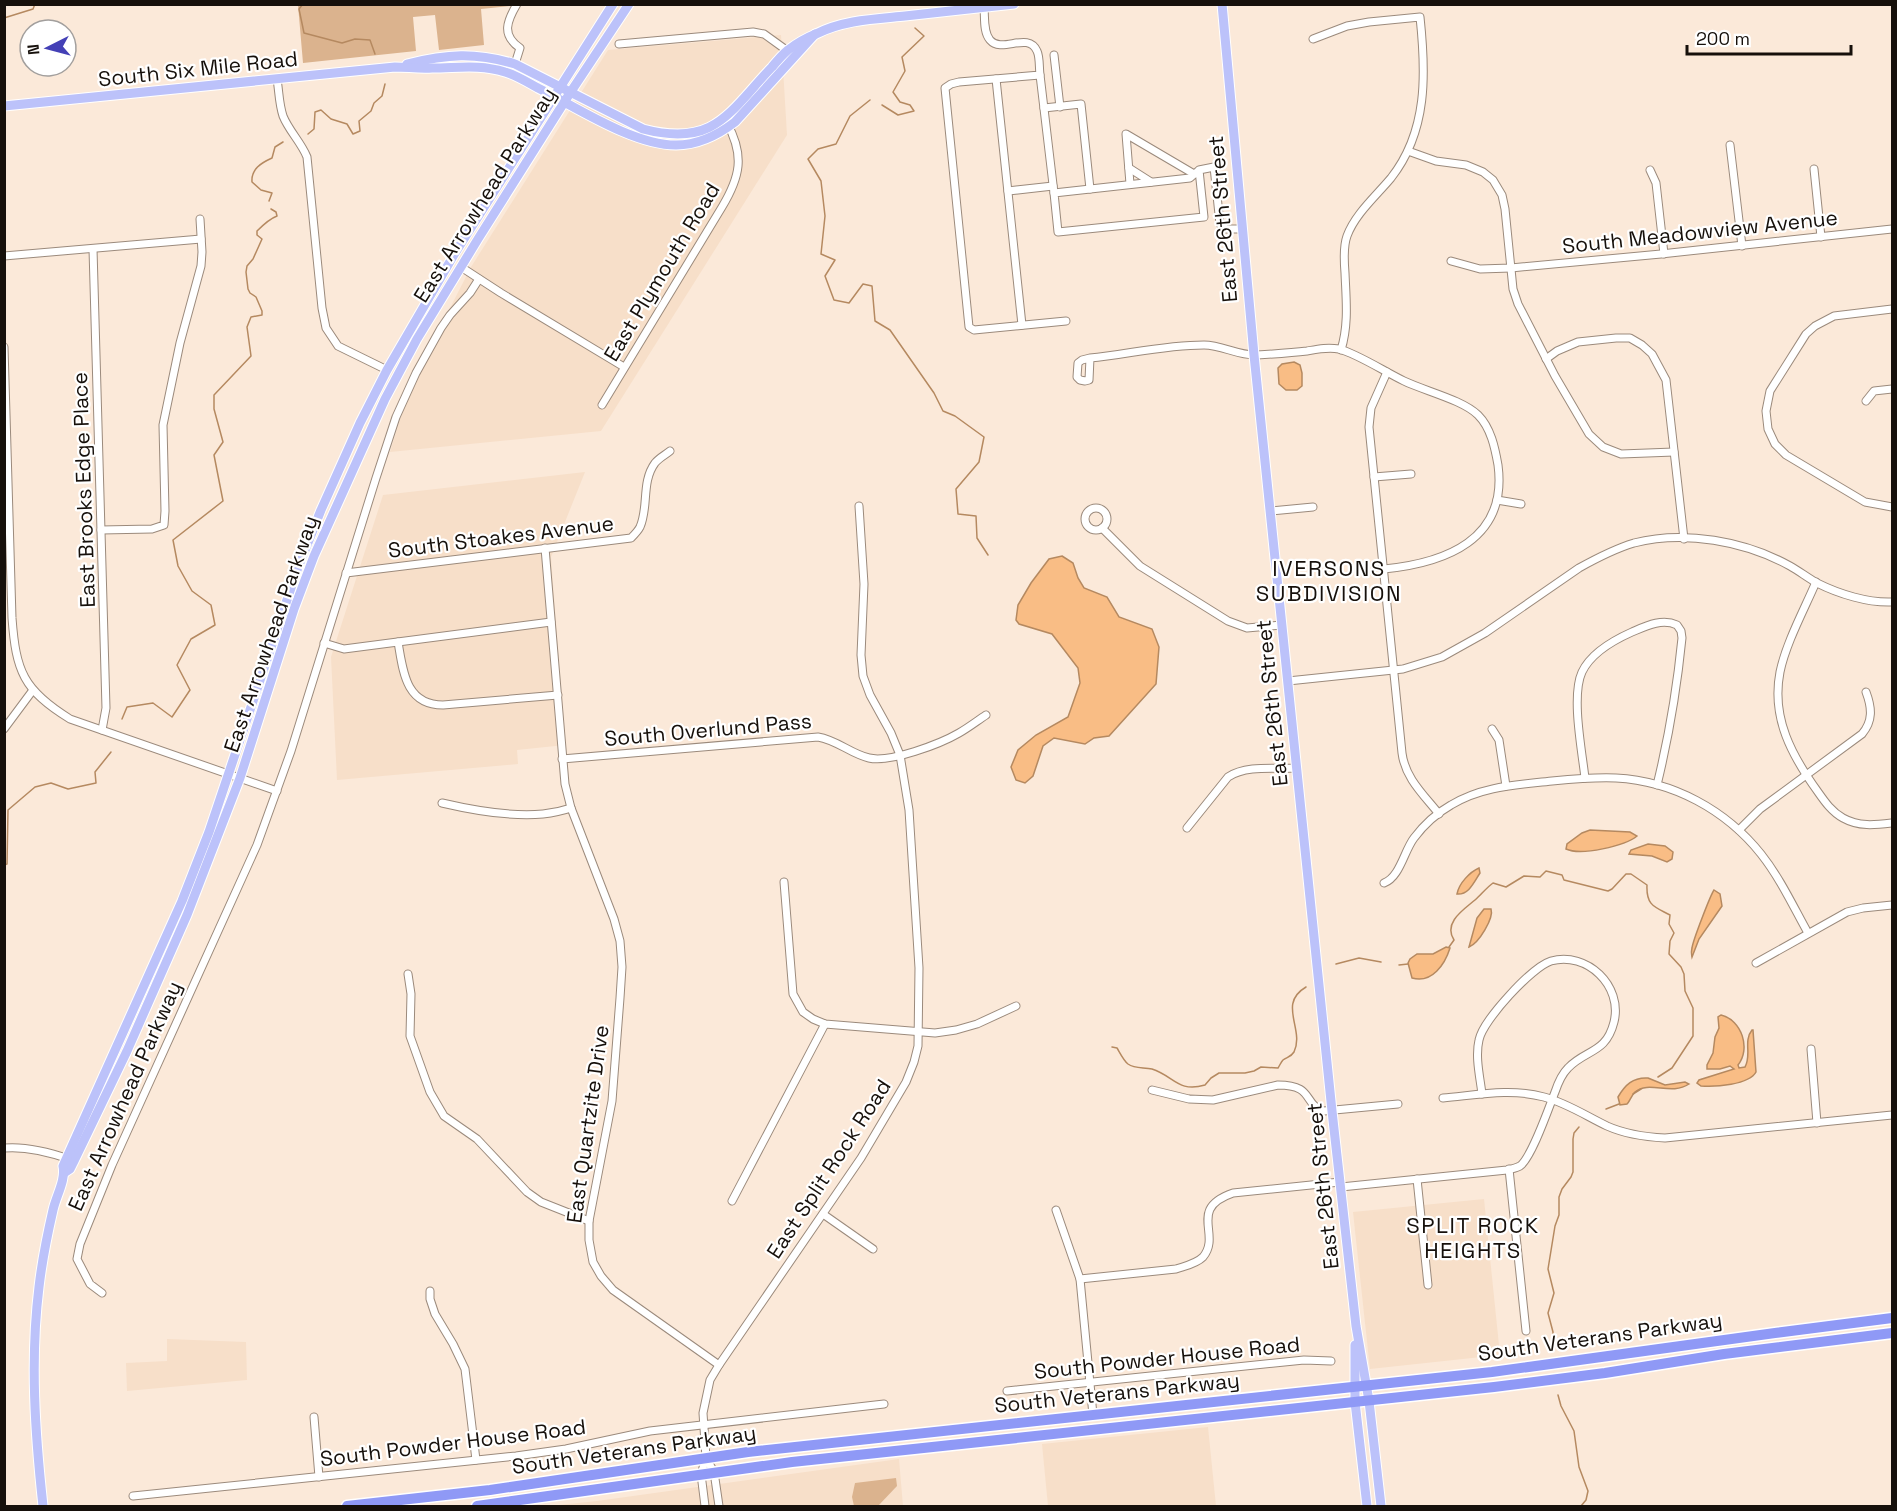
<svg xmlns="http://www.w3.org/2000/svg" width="1897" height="1511" font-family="'Space Grotesk',sans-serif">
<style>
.built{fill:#f7dfc9}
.green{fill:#dbb38e}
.water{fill:#f9bd85;stroke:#b58960;stroke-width:1.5}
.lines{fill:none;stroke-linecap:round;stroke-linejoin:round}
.stream{stroke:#b58960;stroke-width:1.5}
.minor-casing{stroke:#9b8a7c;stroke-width:9}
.major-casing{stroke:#fff;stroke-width:11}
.highway-casing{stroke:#fff;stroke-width:13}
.minor{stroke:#fff;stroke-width:7}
.major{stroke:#bcc2fa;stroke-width:9}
.highway{stroke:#8f99f6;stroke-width:10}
.labels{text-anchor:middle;stroke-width:4.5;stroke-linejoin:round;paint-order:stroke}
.street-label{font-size:21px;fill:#16100b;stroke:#fff}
.neighbourhood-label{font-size:22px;letter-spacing:1.5px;fill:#16100b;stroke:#fff}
</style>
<rect width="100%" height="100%" fill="#fbe9d9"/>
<g class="built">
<path d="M781,35L787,135L601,431L390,452L401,416L429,349L471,267L608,50Z"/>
<path d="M585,472L551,557L565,745L517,750L518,764L337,780L331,657L383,495Z"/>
<path d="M1484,1199L1500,1355L1370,1369L1353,1212Z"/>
<path d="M167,1339L246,1342L247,1380L127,1391L126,1363L167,1361Z"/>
<path d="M1208,1427L1216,1506H1048L1042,1444Z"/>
<path d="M899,1459L903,1506H549L597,1501Z"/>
</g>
<g class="green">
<path d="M298,5H520L481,9L484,45L439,50L435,15L413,17L416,51L303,63Z"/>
<path d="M896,1478L897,1486L878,1506H854L852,1497L855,1483Z"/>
</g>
<g class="water">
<path d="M1294,362L1300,365L1302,373V386L1297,390H1286L1279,384L1278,368L1282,364Z"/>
<path d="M1062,556L1073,563L1078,578L1084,588L1107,597L1119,617L1152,629L1159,647L1156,684L1109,736L1094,738L1085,744L1054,738L1043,746L1033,776L1025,783L1016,780L1011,767L1018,750L1036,735L1068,717L1080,683L1078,668L1052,634L1019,624L1016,620L1018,605L1031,583L1049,559Z"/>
<path d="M1590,830L1630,832L1637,836C1625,846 1581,856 1566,849L1567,844L1582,833Z"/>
<path d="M1648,844L1665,846L1673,852L1672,859L1667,862L1652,856L1629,854L1631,850Z"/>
<path d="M1479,868L1480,873C1474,882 1469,895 1457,894C1459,883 1470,872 1479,868Z"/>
<path d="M1714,890L1720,894L1722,906L1699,939L1692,957C1691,952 1691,953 1692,948C1693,940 1711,894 1714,890Z"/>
<path d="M1484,909H1491C1494,918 1479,943 1469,947L1477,918Z"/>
<path d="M1446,947L1450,948C1445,964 1432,984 1412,978L1408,963L1410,959L1417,954H1433Z"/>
<path d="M1721,1015C1742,1020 1751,1049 1738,1065L1739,1068L1745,1067C1752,1055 1743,1041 1752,1030H1753L1756,1072C1749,1085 1715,1087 1701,1086L1697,1083L1699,1080L1734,1069L1730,1066L1720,1069H1707V1065L1713,1053L1715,1037L1719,1028L1718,1017Z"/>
<path d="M1648,1078L1665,1085L1685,1082L1689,1084C1671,1096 1649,1080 1635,1092C1631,1096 1630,1101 1627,1104L1620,1105L1618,1097C1625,1085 1633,1077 1648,1078Z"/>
</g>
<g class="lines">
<g class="stream">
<path d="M303,4L299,9L304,33L342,43L355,39L370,40L375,54"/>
<path d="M4,18L33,9L35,4"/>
<path d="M870,100L850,116L836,144L818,149L808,159L821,181L825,216L821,254L835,260L825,276L834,300L849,303L863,284L872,286L875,321L890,330L934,393L943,411L955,416L984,437L979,462L956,489L958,514L976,516L977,538L988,555"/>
<path d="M882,105L898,115L914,111L910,105L900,102L893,92L905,71L902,57L924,36L915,28"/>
<path d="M308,134L314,129L315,112L321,110L331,119L347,124L353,134L360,131L359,121L371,111L374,103L382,96L385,84"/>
<path d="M269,201L272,193L261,190L252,182C251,169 261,163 272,158L275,147L283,142"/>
<path d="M122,719L127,707L153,703L172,717L190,690L177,665L191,639L215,625L211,605L192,591L178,566L173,540L223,501L214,455L223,442L214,409V395L251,356L247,327L251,317L262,315V311L256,297L250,293L248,289L246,272L247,266L253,259L262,239L257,235V231C263,225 269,219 277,216L276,212L271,209"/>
<path d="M4,865L7,864L8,810L35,787L51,783L68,789L96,783L95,772L111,752"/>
<path d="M1449,947L1454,940C1443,923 1463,910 1475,900C1481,895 1486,888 1493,883L1506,887L1524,876L1540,877L1546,871L1562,875L1564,880L1608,891L1612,889L1626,874H1631L1647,885C1646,906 1655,907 1670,915L1669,924L1674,933L1670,941L1669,954L1681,967L1684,974L1685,991L1693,1008V1036L1672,1068L1658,1077"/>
<path d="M1336,964L1359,958L1381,962"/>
<path d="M1399,965L1408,964"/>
<path d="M1112,1047L1117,1048C1120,1053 1124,1061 1128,1064C1135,1069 1144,1067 1152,1069C1174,1076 1178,1093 1205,1085L1211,1078L1219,1073H1245L1254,1071L1261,1067L1278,1068C1280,1065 1281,1062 1283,1060C1287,1057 1291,1057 1294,1052C1305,1029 1277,1004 1306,987"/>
<path d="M1633,1094L1641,1089"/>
<path d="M1606,1109L1619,1104"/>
<path d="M1552,1344L1553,1332L1548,1313L1554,1293L1548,1269L1555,1226L1559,1215V1197L1562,1189L1571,1177L1573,1172V1139L1574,1133L1579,1127"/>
<path d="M1558,1395L1561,1406L1574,1431L1579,1467L1588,1491L1586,1500L1581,1506"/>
</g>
<g class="minor-casing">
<g id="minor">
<path d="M984,8C985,17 983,32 990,40C1002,54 1028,31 1037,51C1040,57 1039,68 1040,75L959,82L951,84L945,88L969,327L974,330L1066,321"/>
<path d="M1313,39L1347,26L1369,22L1420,17C1426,73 1428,131 1391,178C1376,196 1355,214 1347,236C1343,247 1344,261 1345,273C1346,299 1349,324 1341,350"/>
<path d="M619,44L753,32L764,34L789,52"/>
<path d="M1054,55L1060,107"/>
<path d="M515,64L520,48C501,35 507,21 517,4"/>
<path d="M1040,75L1054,193"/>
<path d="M277,79C279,91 279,104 283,116C289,131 301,142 307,157L322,308L326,328L338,346L387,370"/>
<path d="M996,79L1022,325"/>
<path d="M1044,108L1081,104L1090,189"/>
<path d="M1730,145L1742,246"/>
<path d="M1408,151L1436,161L1466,165L1483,172L1493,180L1502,195L1505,209L1513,289L1518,304L1555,376L1589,434L1603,447L1621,454L1674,452"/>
<path d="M1129,168L1151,182"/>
<path d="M1814,169L1821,237"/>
<path d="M1199,170L1204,217L1058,232L1054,193L1190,178L1199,170L1214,167L1220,224L1226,229H1242"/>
<path d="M1650,170L1656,183L1664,254"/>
<path d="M1130,184L1126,134L1194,174"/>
<path d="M1008,191L1053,186"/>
<path d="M93,249L106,708L102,730"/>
<path d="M4,256L201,239"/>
<path d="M1451,261L1480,269L1511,268L1661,254L1892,229"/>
<path d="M461,267L501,293L624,367"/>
<path d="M1892,309L1834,316L1815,326L1806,334L1770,391L1766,411L1768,429L1775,444L1786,455L1865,502L1892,507"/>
<path d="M4,347L12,618C16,671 23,690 70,719L277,791"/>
<path d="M1090,358L1089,380L1085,381L1080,380L1077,377L1078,363L1082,360L1090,358C1128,354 1166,345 1204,345C1222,345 1239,356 1257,355C1274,354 1291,353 1307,351C1318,349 1327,347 1339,349C1358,354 1385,372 1404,381C1425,391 1463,400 1478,415C1491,428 1495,448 1498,465C1508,540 1445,563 1384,569"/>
<path d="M1546,359L1557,351L1578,342L1616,338H1630L1642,345L1652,354L1666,380L1684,539"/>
<path d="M1387,372L1371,408L1369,427L1402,753C1405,778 1424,795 1439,814"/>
<path d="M1866,401L1874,391L1892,389"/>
<path d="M602,405L722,207C740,177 745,156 727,123"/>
<path d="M1374,477L1411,474"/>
<path d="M1497,500L1521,504"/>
<circle cx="1096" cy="519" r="11"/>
<path d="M1271,511L1313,507"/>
<path d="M1102,528L1140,566L1228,621L1247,628L1282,625"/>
<path d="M101,530L152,529L164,525L165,511L163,425L180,343L201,266L202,252L200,219"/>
<path d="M545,548L565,784L571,808L614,919L620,941L622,967L620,998L612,1101L589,1221V1240L593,1262L601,1276L613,1290L719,1365"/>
<path d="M346,573L631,538C634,535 638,531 640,527C649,507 641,482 655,463C659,458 665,455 670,451"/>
<path d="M1816,582C1804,610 1786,643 1780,672C1771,718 1792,756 1818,792C1825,802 1832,812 1843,818C1859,827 1875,825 1892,823"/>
<path d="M398,642C403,670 405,705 443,705L558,695"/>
<path d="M324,643L344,649L551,622"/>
<path d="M1288,681L1403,669L1442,657L1485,633L1579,568C1597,558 1614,549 1634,543C1684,530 1745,541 1790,566C1799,571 1808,578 1817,583C1839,594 1868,603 1892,602"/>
<path d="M4,729L33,690"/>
<path d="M1492,729L1499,740L1506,786"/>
<path d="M562,759L818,737C837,740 851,754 869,758C890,763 940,744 959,733C968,728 977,721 986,715"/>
<path d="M1585,778C1582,751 1571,696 1582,672C1591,653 1614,640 1632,632C1646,626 1662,618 1677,625L1681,631L1682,638C1677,688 1669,736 1657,785"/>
<path d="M442,803C472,810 512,817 543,814C552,813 562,811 571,808"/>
<path d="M1187,828L1228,777C1246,765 1275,769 1297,768"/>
<path d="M1739,830L1760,809L1862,734C1873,721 1872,708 1866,692"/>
<path d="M784,882L793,994L803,1012L813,1019L825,1024L935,1033L956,1030L977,1024L1016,1006"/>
<path d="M1384,883C1400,877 1404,851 1414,838C1423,826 1437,813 1451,805C1482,786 1517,785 1552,781C1573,779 1595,777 1616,778C1673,781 1726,810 1761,854C1780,878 1793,906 1808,933"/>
<path d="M1756,963L1847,912L1863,908L1892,905"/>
<path d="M408,974L411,994L410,1036L430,1092L444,1116L477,1139L527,1192L541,1202L589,1221"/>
<path d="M1811,1049L1817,1123"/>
<path d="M1152,1090L1189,1099L1213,1100L1278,1085C1315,1085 1302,1104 1324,1111L1398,1104"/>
<path d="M1443,1098C1477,1095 1511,1088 1544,1097C1567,1103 1586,1116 1607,1126C1625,1134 1645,1137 1665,1138L1892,1115"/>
<path d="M4,1148C26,1146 49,1152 69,1159"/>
<path d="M1509,1169L1526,1331"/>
<path d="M1417,1179L1428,1285"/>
<path d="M1341,1187L1507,1170C1512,1169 1516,1168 1520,1166C1532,1157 1549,1107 1555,1092C1558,1083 1561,1075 1568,1068C1586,1049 1606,1054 1614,1022C1623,986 1587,951 1551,961C1532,967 1483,1020 1479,1040C1475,1057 1480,1077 1482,1094"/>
<path d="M732,1201L825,1024"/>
<path d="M1056,1210L1080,1279L1093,1415"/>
<path d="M823,1214L873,1249"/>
<path d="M1080,1279L1176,1269C1185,1266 1196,1264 1203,1257C1222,1234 1187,1209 1233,1193L1340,1182"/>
<path d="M430,1291V1299L435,1314L453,1344L465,1369L476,1460"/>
<path d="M102,1293L90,1284L77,1259L80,1244L112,1165L257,845L291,751L376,478L396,417L416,373L441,328L450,315L470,293L479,279"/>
<path d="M1007,1391L1304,1360L1331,1361"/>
<path d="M314,1417L319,1477"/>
<path d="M133,1496L516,1456L566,1449L650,1431L884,1404"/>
<path d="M705,1506L701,1474L706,1458"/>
<path d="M719,1506L714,1472L706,1458L703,1413L710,1380L719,1365L861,1158L906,1082L914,1062L918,1046L919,968L909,810L900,755L891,733L870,695L863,676L861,655L864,584L859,506"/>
</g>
</g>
<g class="major-casing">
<g id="major">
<path d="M1222,4L1254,355L1332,1111L1356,1326L1369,1401L1381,1506"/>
<path d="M407,64C447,54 475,52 515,64L643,129C715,148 729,112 772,67C777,61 782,55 788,50C796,44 806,38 816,34C843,20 875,19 905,16C941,12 978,8 1014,4"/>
<path d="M4,106L395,67C407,67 420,69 432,68C458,68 479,64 505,72C516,75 527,82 538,88C576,107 633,145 676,145C698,145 718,135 735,122L815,34"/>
<path d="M64,1173L70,1169L74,1161L127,1051L187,915L240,778L294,609L314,556L385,399L417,339L478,239L570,93L629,4"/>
<path d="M1355,1345V1402L1367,1506"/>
<path d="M43,1506C35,1433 30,1360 39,1287C42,1261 47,1236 53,1210C56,1196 66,1180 63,1166L182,901L209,832L297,570L321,510L360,423L387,370L455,253L613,4"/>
</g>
</g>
<g class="highway-casing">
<g id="highway">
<path d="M347,1506L490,1490L748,1452L1492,1372L1775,1333L1892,1318"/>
<path d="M477,1506L792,1462L1494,1387L1605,1373L1724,1354L1892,1333"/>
</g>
</g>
<use href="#minor" class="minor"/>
<use href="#major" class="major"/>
<use href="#highway" class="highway"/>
</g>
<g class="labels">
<g class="street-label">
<text transform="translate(198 69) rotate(-6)" y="7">South Six Mile Road</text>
<text transform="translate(485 195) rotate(-58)" y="7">East Arrowhead Parkway</text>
<text transform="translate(1223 219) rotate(-95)" y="7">East 26th Street</text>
<text transform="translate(1700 232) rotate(-6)" y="7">South Meadowview Avenue</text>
<text transform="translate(662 272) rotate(-59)" y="7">East Plymouth Road</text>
<text transform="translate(84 490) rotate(-92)" y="7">East Brooks Edge Place</text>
<text transform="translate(501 537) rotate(-7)" y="7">South Stoakes Avenue</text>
<text transform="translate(271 634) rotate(-71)" y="7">East Arrowhead Parkway</text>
<text transform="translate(1272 703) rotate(-96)" y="7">East 26th Street</text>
<text transform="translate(708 730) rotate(-5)" y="7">South Overlund Pass</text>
<text transform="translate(125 1096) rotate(-66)" y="7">East Arrowhead Parkway</text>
<text transform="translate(588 1124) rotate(-82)" y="7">East Quartzite Drive</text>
<text transform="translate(829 1169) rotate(-57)" y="7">East Split Rock Road</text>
<text transform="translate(1323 1186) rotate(-96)" y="7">East 26th Street</text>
<text transform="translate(1600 1337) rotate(-8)" y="7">South Veterans Parkway</text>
<text transform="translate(1167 1358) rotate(-6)" y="7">South Powder House Road</text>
<text transform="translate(1117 1393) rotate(-6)" y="7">South Veterans Parkway</text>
<text transform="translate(453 1443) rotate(-7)" y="7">South Powder House Road</text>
<text transform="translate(634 1450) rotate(-8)" y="7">South Veterans Parkway</text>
</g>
<g class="neighbourhood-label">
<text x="1329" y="576">IVERSONS<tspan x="1329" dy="25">SUBDIVISION</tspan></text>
<text x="1473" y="1233">SPLIT ROCK<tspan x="1473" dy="25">HEIGHTS</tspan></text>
</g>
</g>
<rect width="1897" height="1511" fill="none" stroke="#16100b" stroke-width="12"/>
<g transform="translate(48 48) rotate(264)"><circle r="28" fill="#ffffff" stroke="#a29f9d" stroke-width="1.5"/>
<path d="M0-4.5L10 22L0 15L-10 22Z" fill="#4440b6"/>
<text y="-9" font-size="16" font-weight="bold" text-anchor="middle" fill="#16100b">N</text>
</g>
<path d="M1687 45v9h164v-9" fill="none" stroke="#16100b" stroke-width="3"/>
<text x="1696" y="45" font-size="18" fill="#16100b" stroke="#ffffff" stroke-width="4.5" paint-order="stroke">200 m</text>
</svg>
